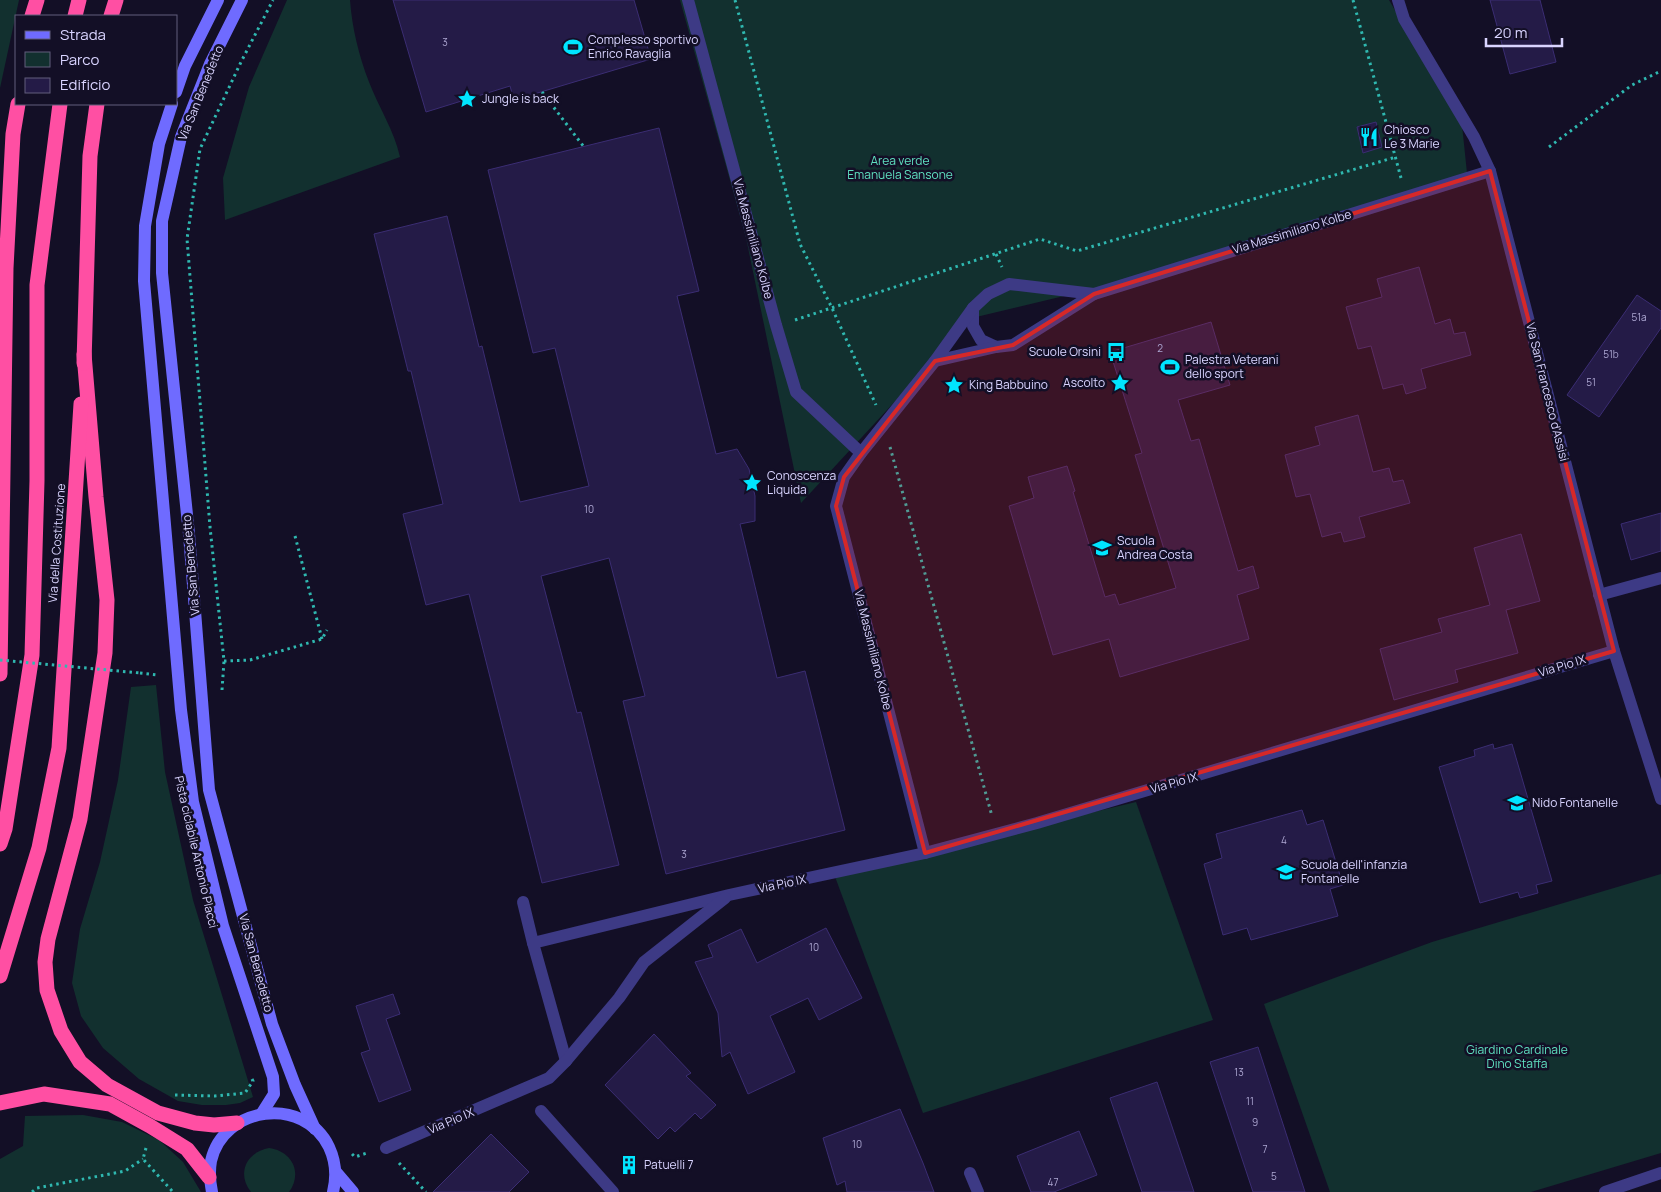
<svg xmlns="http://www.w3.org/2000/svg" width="1661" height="1192" font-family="Manrope,sans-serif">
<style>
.green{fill:#12302f}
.building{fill:#241b47;stroke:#3b2d73}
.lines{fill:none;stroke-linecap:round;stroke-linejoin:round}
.path{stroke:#2fb8b0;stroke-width:3;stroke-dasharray:2.5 4;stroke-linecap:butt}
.street{stroke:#3d3a85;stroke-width:12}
.secondary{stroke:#6f6bff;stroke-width:12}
.highway{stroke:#ff4fa3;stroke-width:15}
.path-bridge{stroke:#2fb8b0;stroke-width:3;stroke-dasharray:2.5 4;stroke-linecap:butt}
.marked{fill:#d62828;fill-opacity:0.2;stroke:#d62828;stroke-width:4;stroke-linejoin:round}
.labels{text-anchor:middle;stroke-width:5;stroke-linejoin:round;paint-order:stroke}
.number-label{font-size:10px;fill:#aca6d1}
.poi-label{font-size:12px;fill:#d9d4ff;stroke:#130f26;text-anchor:start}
.street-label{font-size:12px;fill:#d9d4ff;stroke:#130f26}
.park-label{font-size:12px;fill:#5fe0c0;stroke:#130f26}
</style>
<rect width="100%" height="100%" fill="#130f26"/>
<g class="green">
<path d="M0,0H19L0,88Z"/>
<path d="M287,0H350C352,28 359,56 369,82C379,108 394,130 400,157L225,220L223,178L249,87Z"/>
<path d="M680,0H1389L1462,125L1467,173L1214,260L972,318L801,503L746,238Z"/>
<path d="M156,685L165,772L193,900L253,1097L240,1103L226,1105H202L178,1101L139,1079L103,1048L81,1016L72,983L80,929L100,862L118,780L131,687Z"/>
<path d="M1136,802L1213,1020L923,1113L834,874Z"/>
<path d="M1661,874V1153L1531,1192H1330L1264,1004L1432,942Z"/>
<path d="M83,1115L122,1122L159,1140L183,1162L201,1192H0V1159L23,1146L25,1116Z"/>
<path d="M269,1148C292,1151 303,1173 289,1192H251C236,1173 247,1152 269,1148Z"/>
</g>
<g class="building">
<path d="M393,0H634L651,59L514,100L510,86L426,112Z"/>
<path d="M1490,0H1540L1556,62L1510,74Z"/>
<path d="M1376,122L1382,147L1363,153L1357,127Z"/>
<path d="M659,128L699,291L677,296L716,454L737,449L749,469L755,496V521L740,524L777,678L805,671L845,830L666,874L623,701L645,696L609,558L541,576L577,713L581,712L619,865L542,883L469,594L426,605L403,514L443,504L411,371H408L374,234L447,216L479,347L482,346L520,502L589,486L555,348L533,353L488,170Z"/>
<path d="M1419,267L1435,324L1450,319L1454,334L1465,332L1471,355L1421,369L1426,388L1406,394L1403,384L1383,389L1371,346L1358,349L1346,307L1382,297L1377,279Z"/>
<path d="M1637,295L1661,311V328L1599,417L1567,395Z"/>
<path d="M1211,322L1230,385L1178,400L1191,441L1199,439L1238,571L1253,566L1259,588L1237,595L1249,639L1120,677L1109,639L1053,655L1009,506L1034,498L1028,477L1067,466L1075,491L1073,492L1105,597L1115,594L1119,605L1176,588L1135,455L1142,453L1110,352Z"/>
<path d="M1358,415L1373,472L1389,468L1393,482L1403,480L1410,503L1359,517L1365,537L1344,542L1341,532L1322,537L1310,494L1296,497L1285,455L1320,445L1315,427Z"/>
<path d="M1661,513V551L1631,560L1621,524Z"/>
<path d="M1521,534L1540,601L1506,610L1518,653L1455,670L1458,682L1394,700L1380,649L1442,632L1438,619L1490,605L1474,548Z"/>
<path d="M1493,744L1494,749L1512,744L1552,881L1536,885L1538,893L1520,898L1518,892L1480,903L1439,767L1475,756L1474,750Z"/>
<path d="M1302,810L1307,825L1323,820L1343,885L1330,889L1338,916L1251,940L1247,928L1223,935L1204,864L1222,858L1216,834Z"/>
<path d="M826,928L862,998L819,1020L808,998L770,1016L795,1072L748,1094L730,1052L722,1057L718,1013L695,962L713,957L708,945L741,929L757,963Z"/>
<path d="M393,994L400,1014L386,1019L411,1090L379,1102L361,1053L370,1050L356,1006Z"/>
<path d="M654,1034L691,1073L686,1076L716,1105L701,1119L695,1113L675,1132L670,1127L658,1139L605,1085Z"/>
<path d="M1258,1047L1305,1192H1253L1210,1062Z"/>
<path d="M1157,1082L1194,1192H1142L1110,1098Z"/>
<path d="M900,1109L923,1163L934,1192H847L845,1181L837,1185L823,1138Z"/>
<path d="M1079,1131L1097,1175L1054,1192H1031L1017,1156Z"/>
<path d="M491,1134L529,1172L509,1192H433Z"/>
</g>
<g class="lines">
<g class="path">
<path d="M735,0L800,244L832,308L876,405"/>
<path d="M1353,0L1401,178"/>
<path d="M542,92L584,147"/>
<path d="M1549,147L1632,85L1661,71"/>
<path d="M996,254L1002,267"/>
<path d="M795,320L1040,239L1077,251L1396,157"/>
<path d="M890,447L992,816"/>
<path d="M295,536L322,639"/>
<path d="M224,661L250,660L322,639L327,630"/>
<path d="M140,673L158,675"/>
<path d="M222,690L224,661L210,527L187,239L200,149L241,62L273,0"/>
<path d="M175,1095L215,1096L245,1093L253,1081L252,1079"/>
<path d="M146,1148L143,1159L173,1192"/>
<path d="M352,1154L355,1157L367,1153"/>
<path d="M399,1163L426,1192"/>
<path d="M32,1192L37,1188L125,1171L143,1159"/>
</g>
<g class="street">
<path d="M688,0L776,325L796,392L861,453"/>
<path d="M1398,0L1404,19L1474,137L1490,171L1614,651L1661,799"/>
<path d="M973,308V326L981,340L996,347L1013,345L1094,294L1490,171"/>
<path d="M935,361L996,347"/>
<path d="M1599,595L1661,578"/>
<path d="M925,853L836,506L844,477L861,453L935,361L973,308L988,294L1009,284L1094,294"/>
<path d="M523,902L533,943"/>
<path d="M566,1061L533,943L729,895L925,853L1037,823L1614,651"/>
<path d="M541,1111L613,1192"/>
<path d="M386,1148L549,1078L566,1061L619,998L644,962L725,898"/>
<path d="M970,1173L978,1192"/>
<path d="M1605,1192L1661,1173"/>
</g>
<g class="secondary">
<path d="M242,0L210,64L181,137L162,221V273L189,534L209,790L272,1024L295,1085L315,1129"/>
<path d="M176,92L185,66L218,0"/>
<path d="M172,104L159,144L145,226L144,281L181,710L193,802L223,926L273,1077L274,1094L262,1113"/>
<path d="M336,1172L353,1192"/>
<path d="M212,1192C210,1182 209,1172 211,1161C223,1106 304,1095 329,1147C336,1162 337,1176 333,1192"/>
</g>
<g class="highway">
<path d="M32,16L37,0"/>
<path d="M75,16L79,0"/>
<path d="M111,16L116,0"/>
<path d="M84,354L96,497L107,600L105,653L80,819L48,939L45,962L47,990L61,1031L80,1062L107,1085L158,1113L195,1123L214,1125L237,1123"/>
<path d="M84,363L90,156L97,104"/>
<path d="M0,674L6,268L13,134L18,104"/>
<path d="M0,844L5,829L32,655L37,481V285L60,104"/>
<path d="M0,976L39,848L59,748L81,404"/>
<path d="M0,1103L44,1094L110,1104L150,1126L187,1149L209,1177"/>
</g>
<path class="path-bridge" d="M0,660L140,673"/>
</g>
<path class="marked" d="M1490,171L1614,651L925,853L836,506L844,477L935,361L1013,345L1094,294Z"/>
<defs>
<g id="stadium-bare" transform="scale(1.5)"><path d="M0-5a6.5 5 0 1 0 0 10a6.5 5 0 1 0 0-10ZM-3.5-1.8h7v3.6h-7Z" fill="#00e5ff" stroke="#130f26" stroke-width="2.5" paint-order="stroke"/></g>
<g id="sight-bare" transform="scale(1.5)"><path d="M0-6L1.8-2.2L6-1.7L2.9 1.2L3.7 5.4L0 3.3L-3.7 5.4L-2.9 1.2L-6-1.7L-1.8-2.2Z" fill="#00e5ff" stroke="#130f26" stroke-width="2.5" paint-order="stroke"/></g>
<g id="restaurant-bare" transform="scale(1.5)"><path d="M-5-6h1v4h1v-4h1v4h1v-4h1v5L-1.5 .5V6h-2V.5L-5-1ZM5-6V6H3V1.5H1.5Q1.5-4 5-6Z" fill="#00e5ff" stroke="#130f26" stroke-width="2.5" paint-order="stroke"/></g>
<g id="bus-bare" transform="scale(1.5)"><path d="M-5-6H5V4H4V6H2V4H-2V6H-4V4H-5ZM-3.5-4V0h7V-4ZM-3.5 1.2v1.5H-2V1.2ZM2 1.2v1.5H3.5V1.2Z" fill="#00e5ff" stroke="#130f26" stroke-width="2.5" paint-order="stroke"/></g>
<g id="school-bare" transform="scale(1.5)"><path d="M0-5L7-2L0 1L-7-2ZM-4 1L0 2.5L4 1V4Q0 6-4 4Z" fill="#00e5ff" stroke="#130f26" stroke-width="2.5" paint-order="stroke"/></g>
<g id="building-bare" transform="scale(1.5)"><path d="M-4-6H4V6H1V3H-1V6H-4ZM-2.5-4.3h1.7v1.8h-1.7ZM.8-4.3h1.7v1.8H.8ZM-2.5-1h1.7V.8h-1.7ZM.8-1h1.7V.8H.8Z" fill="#00e5ff" stroke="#130f26" stroke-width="2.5" paint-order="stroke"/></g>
</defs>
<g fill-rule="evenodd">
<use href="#stadium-bare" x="573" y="47"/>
<use href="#sight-bare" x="467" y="99"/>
<use href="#restaurant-bare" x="1369" y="137"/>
<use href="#bus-bare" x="1116" y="352"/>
<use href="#stadium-bare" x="1170" y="367"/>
<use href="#sight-bare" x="1120" y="383"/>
<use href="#sight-bare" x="954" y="385"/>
<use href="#sight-bare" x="752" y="483"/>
<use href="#school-bare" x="1102" y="548"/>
<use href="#school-bare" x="1517" y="803"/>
<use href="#school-bare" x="1286" y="872"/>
<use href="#building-bare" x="629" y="1165"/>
</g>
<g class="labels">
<g class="number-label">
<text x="445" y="46">3</text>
<text x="1639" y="321">51a</text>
<text x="1160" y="352">2</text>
<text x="1611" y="358">51b</text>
<text x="1591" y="386">51</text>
<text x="589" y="513">10</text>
<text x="1284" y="844">4</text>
<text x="684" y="858">3</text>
<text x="814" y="951">10</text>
<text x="1239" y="1076">13</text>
<text x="1250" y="1105">11</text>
<text x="1255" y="1126">9</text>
<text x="857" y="1148">10</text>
<text x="1265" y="1153">7</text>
<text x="1274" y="1180">5</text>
<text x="1053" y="1186">47</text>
</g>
<g class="poi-label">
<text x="588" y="44">Complesso sportivo<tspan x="588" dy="14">Enrico Ravaglia</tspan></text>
<text x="482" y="103">Jungle is back</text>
<text x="1384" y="134">Chiosco<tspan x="1384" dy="14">Le 3 Marie</tspan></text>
<text x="1101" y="356" text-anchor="end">Scuole Orsini</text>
<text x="1185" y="364">Palestra Veterani<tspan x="1185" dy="14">dello sport</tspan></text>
<text x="1105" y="387" text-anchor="end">Ascolto</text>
<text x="969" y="389">King Babbuino</text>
<text x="767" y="480">Conoscenza<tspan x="767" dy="14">Liquida</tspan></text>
<text x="1117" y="545">Scuola<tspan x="1117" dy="14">Andrea Costa</tspan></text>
<text x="1532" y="807">Nido Fontanelle</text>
<text x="1301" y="869">Scuola dell'infanzia<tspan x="1301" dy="14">Fontanelle</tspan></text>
<text x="644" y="1169">Patuelli 7</text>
</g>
<g class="street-label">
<text transform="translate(201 93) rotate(-68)" y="4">Via San Benedetto</text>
<text transform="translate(1292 232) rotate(-17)" y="4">Via Massimiliano Kolbe</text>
<text transform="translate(753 239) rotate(75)" y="4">Via Massimiliano Kolbe</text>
<text transform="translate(1547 392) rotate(76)" y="4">Via San Francesco d'Assisi</text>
<text transform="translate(57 543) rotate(-86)" y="4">Via della Costituzione</text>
<text transform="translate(191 565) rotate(-95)" y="4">Via San Benedetto</text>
<text transform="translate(873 650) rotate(76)" y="4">Via Massimiliano Kolbe</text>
<text transform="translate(1562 666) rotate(-17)" y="4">Via Pio IX</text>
<text transform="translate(1174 783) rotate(-16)" y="4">Via Pio IX</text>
<text transform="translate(196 852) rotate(77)" y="4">Pista ciclabile Antonio Placci</text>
<text transform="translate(782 884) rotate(-12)" y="4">Via Pio IX</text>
<text transform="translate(256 963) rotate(75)" y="4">Via San Benedetto</text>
<text transform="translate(451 1121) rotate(-23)" y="4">Via Pio IX</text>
</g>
<g class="park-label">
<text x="900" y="165">Area verde<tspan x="900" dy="14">Emanuela Sansone</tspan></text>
<text x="1517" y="1054">Giardino Cardinale<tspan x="1517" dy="14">Dino Staffa</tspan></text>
</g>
</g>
<rect x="15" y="15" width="162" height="90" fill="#130f26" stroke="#625e7d"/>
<rect x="25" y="31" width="25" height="8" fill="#6f6bff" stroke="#625e7d"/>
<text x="60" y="40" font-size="15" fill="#d9d4ff">Strada</text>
<rect x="25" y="52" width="25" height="15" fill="#12302f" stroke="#625e7d"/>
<text x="60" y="65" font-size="15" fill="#d9d4ff">Parco</text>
<rect x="25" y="78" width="25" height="15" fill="#241b47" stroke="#625e7d"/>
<text x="60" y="90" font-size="15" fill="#d9d4ff">Edificio</text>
<path d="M1486 38v8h76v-8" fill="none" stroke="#d9d4ff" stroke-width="2.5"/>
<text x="1494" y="38" font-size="15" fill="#d9d4ff" stroke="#130f26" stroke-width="4" paint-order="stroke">20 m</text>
</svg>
